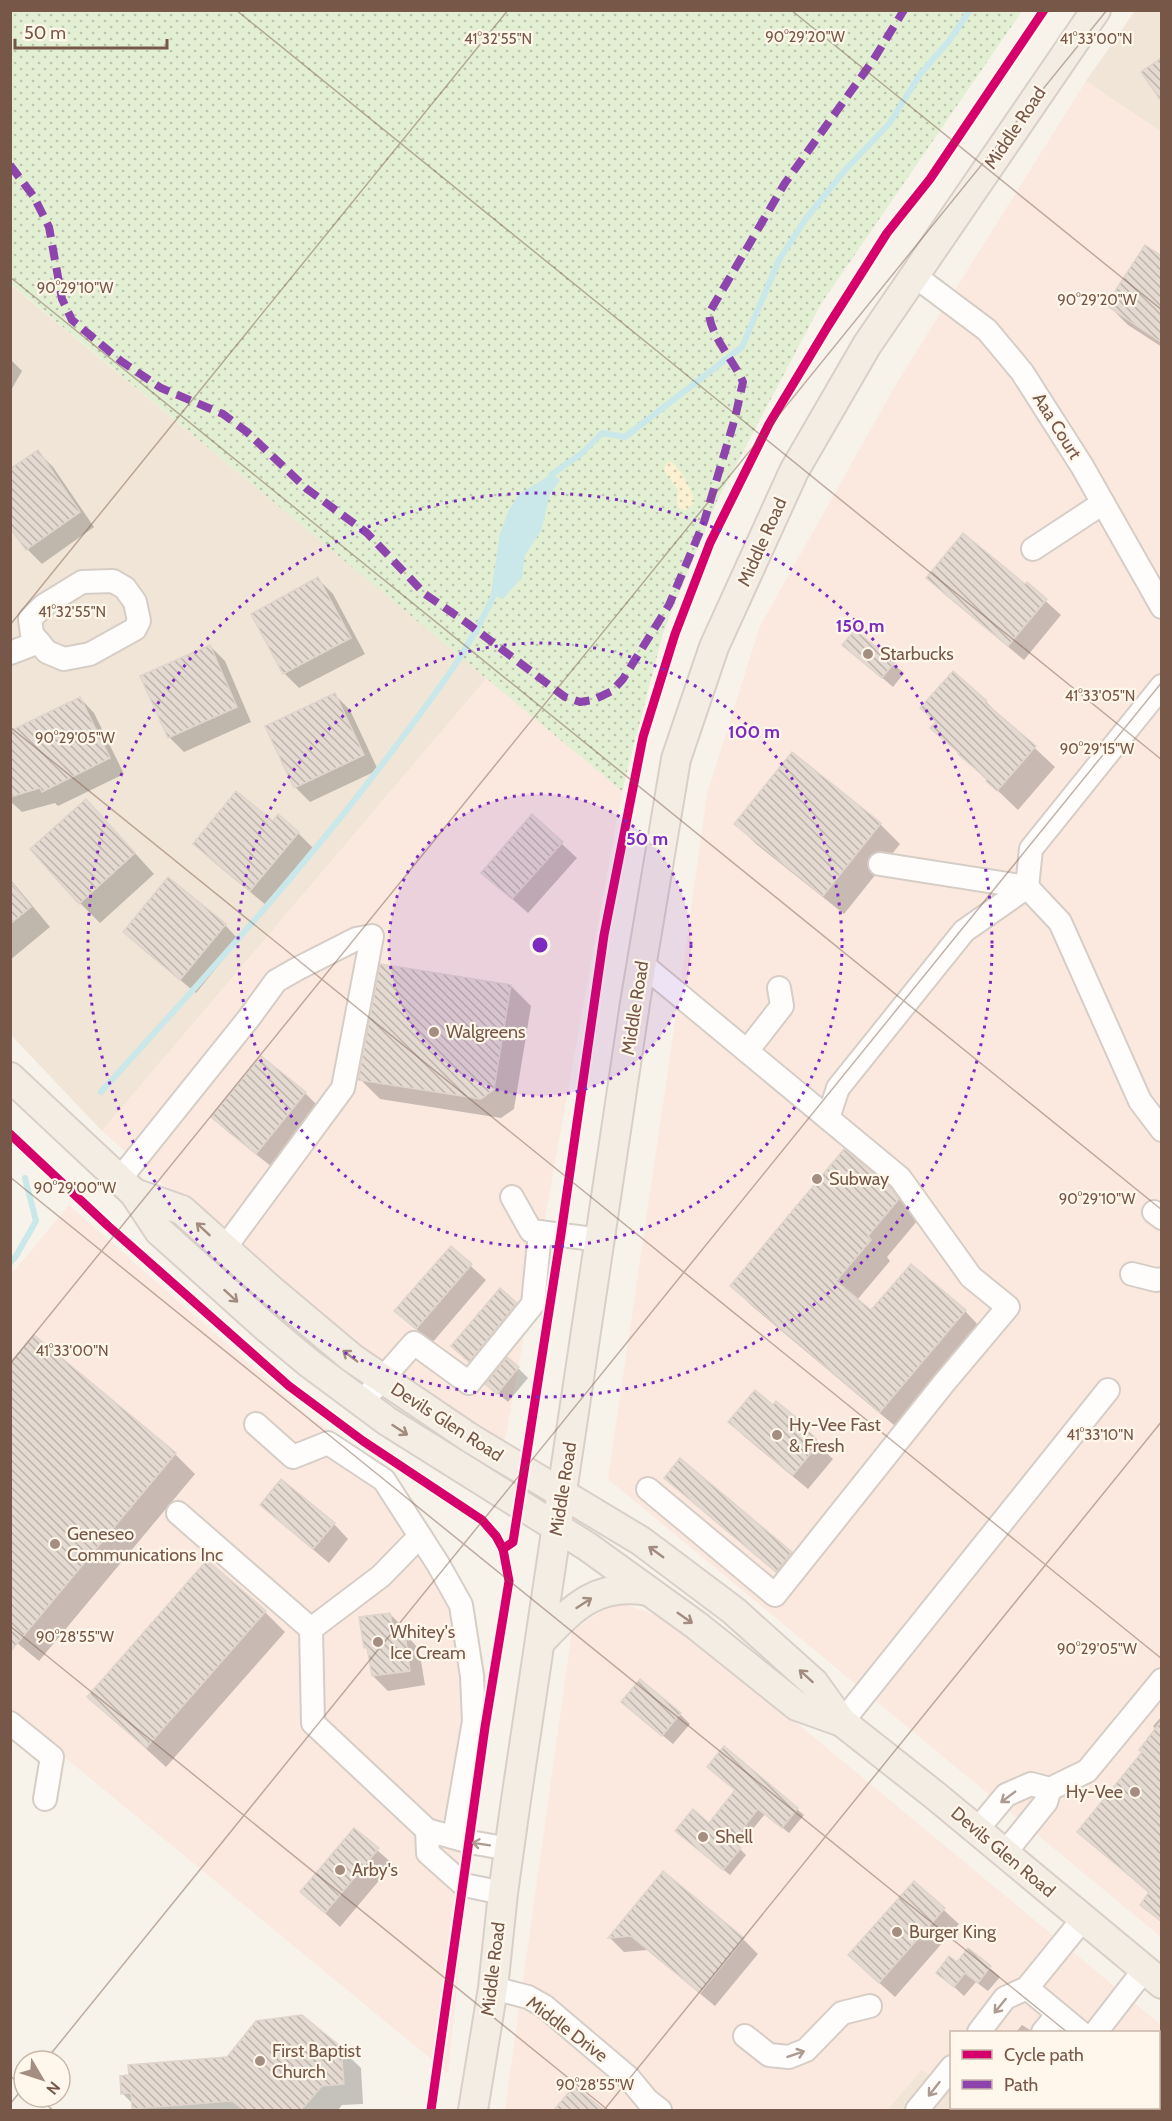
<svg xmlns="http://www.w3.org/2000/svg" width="1172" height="2121" font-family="Cabin,sans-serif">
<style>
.residential{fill:#f1e5d7}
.commercial{fill:#fbe9e0}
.grass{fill:url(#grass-dots)}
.sand{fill:url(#sand-dots)}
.water{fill:#cae7e9}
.shadow{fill:#0003}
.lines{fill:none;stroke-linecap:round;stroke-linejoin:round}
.stream{stroke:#cae7e9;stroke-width:6}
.building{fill:url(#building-back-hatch);stroke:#e0d5cc;stroke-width:1.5}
.minor-tunnel{stroke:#d7ccc2;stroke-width:22;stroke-dasharray:22 11;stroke-linecap:butt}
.minor-casing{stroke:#d6cec6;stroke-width:26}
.major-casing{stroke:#d9cfc9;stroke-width:32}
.minor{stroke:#fefdfc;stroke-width:22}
.major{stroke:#f3ede4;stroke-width:28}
.quiet{stroke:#8e44ad;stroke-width:8;stroke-dasharray:15 8;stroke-linecap:butt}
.cycleway-casing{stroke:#fff7eb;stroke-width:13}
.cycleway{stroke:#d6006c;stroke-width:9}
.oneway{stroke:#a28c7f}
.oneway2{stroke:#ad9a90}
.ticks{fill:none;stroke:#775848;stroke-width:1.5;stroke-opacity:0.45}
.ring{fill:none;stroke:#7b2cbf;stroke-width:3;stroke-dasharray:3 6}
.poi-dot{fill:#a48e81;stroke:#fff7eb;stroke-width:2}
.labels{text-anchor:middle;stroke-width:4.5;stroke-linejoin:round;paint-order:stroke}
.street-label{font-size:18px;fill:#775848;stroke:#fff7eb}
.poi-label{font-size:18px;fill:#775848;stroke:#fff7eb;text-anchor:start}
.ticks-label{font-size:15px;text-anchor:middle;fill:#775848;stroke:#fff7eb;stroke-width:4.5;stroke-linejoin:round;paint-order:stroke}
.centre{fill:#7b2cbf;stroke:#fff7eb;stroke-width:3}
.ring-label{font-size:18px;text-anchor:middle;font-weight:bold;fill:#7b2cbf;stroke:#fff7eb;stroke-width:4.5;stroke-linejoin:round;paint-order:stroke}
</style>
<defs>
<pattern id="grass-dots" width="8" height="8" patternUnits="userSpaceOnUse" patternTransform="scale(1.5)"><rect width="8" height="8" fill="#e3efd3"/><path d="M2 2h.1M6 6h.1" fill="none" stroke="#bdc4ad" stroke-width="1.8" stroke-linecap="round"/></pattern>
<pattern id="sand-dots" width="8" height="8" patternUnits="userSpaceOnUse" patternTransform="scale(1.5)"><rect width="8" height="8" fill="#fbf0d1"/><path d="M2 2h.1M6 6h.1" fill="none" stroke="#d0c5ac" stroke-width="1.8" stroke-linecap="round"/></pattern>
<pattern id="building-back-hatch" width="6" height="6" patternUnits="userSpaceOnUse" patternTransform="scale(1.5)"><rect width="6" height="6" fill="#e4dad1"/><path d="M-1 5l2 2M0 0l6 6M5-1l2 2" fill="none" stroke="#beb4ac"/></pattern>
</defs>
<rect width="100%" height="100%" fill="#f7f2ea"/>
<g class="residential">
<path d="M1135,11H1161V132L1086,81Z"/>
<path d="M10,284L487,678L102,1131L11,1035Z"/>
<path d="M922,2069L951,2093L952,2108H969L973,2110H887Z"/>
</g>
<g class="commercial">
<path d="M1086,81L1162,132L1161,1937L608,1479L682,975L707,794L760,626L898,381Z"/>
<path d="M487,678L622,791L504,1446L361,1357L102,1131Z"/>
<path d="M69,1205L313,1420L391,1470L423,1517L469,1595L488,1684L448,2073L11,1713L10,1276Z"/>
<path d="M616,1601L675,1622L1161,2025V2110H973L969,2108H1158V2032H952L951,2093L922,2069L887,2110H505L572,1631Z"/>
</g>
<path class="grass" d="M10,11H1022L821,304L717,501L663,633L622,791L11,284Z"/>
<path class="sand" d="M670,461C679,466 695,494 694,503L685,511L678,507L677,499L678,490L664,471L665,465Z"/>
<path class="water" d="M552,474L560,480L550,494L541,531L525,555L522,577L503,599L491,594L500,534L508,512L519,494Z"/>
<g class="shadow">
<path d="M1162,59V98L1143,72Z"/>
<path d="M1145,247L1162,258V347L1128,325L1108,305Z"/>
<path d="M10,359L22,371L10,392Z"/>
<path d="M38,452L53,467L94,527L42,564L27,549Z"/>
<path d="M928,578L1025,587L1027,584L1061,615L1024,660L943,593Z"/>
<path d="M318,579L333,594L365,654L299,688L284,673L253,614Z"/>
<path d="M855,632L904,673L893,687L844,645Z"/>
<path d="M210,646L225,661L251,722L184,752L169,737Z"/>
<path d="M335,695L350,710L378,770L310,802L295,787Z"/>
<path d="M80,698L94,713L124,774L58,806L55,803L22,812L10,801V733Z"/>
<path d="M986,702L1055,767L1018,810L932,728Z"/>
<path d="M792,754L880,824L900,844L844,914L756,844L736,824Z"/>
<path d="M532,816L577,858L528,913L483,873Z"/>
<path d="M106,821L154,874L100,923L80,903Z"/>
<path d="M273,823L298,833L313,848L266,905L210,859L195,844Z"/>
<path d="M10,879L50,927L10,960Z"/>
<path d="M225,925L239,940L196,993L140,947L125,932Z"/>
<path d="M511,986L531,1006L514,1109L501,1118L380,1099L360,1079Z"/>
<path d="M305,1093L320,1108L272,1167L228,1132L213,1117Z"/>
<path d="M889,1188L910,1209L918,1220L887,1257L890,1261L857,1300L871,1312L965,1311L984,1331L901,1431L752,1306L732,1286Z"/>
<path d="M451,1248L486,1280L432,1343L396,1311Z"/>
<path d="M516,1304L525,1313L479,1370L462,1356Z"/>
<path d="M34,1337L175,1454L195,1474L39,1661L10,1637Z"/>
<path d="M518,1368L528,1378L508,1402L487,1384Z"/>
<path d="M776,1403L802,1425L817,1439L815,1442L833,1459L808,1489L745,1437L730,1422L773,1407Z"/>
<path d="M670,1482L791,1553L795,1558L781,1575Z"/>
<path d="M262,1504L334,1524L348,1539L329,1563L277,1519Z"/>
<path d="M265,1612L285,1632L166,1767L89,1697Z"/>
<path d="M390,1614L405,1629L406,1635L419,1649L425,1685L388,1691L373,1676L369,1651L365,1647Z"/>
<path d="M633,1711L680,1714L690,1724L673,1744Z"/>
<path d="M1162,1716V1923L1142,1904L1150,1894L1079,1832L1144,1752L1148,1740L1147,1738L1155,1729L1153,1726Z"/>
<path d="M724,1749L804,1815L789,1833L765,1814L738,1847L746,1855L730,1875L683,1837L709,1825L737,1791Z"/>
<path d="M354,1830L393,1864L340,1927L302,1892Z"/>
<path d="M663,1873L743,1939L758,1954L715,2006L647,1950L624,1952L610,1938Z"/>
<path d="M914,1883L959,1924L895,1997L865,1970Z"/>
<path d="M969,1950L1000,1977L988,1991L976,1982L964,1996L938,1972L957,1965Z"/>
<path d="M1022,2025L1030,2030L1031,2029L1035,2032H1016Z"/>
<path d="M340,2048L361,2068L363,2104L342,2105L338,2110H136L134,2105L123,2094L131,2077Z"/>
<path d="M574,2088L602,2110H556Z"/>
<path d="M958,2108H1021L1018,2110H961Z"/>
<path d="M1113,2108H1138L1142,2110H1111Z"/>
</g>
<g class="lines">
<g class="stream">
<path d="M549,481L552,474L581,454L602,433L625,437L742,347L779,260L805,220L846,169L889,124L921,73L949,41L970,10"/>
<path d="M101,1092C203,979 305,868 396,746C433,697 472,647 496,590"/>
<path d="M10,1263L16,1256L36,1221L25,1178"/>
</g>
</g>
<g class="building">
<path d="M1161,58V101L1141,72Z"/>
<path d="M1145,245L1161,256V342L1106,305Z"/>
<path d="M38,450L80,512L26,550L10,528V469Z"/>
<path d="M963,533L1025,584L1027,582L1047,599L1008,646L926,578Z"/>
<path d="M318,577L351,638L283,674L251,614Z"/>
<path d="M855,630L895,662L882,678L842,645Z"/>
<path d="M210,645L237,707L168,738L140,676Z"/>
<path d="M953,671L987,701L985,703L1036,746L997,791L986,781L987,779L958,754L959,753L930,728L936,722L920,708Z"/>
<path d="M335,693L364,755L294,788L265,726Z"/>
<path d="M80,697L110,758L42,792L40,788L10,797V731Z"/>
<path d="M792,752L881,823L823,896L734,824Z"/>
<path d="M236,791L273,821L278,814L299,832L250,891L193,844Z"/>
<path d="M86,799L135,853L79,904L30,849Z"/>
<path d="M532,814L563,842L512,899L481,873Z"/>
<path d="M168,877L226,924L180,980L123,932Z"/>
<path d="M10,881L31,907L10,924Z"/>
<path d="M380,964L511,985L494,1089L481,1099L358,1080Z"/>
<path d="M261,1056L306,1092L256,1154L211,1117Z"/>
<path d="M844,1149L890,1187L899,1199L868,1236L871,1240L836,1281L871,1310L911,1264L966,1310L880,1412L730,1286Z"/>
<path d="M451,1246L472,1264L416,1329L394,1311Z"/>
<path d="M500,1288L517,1303L469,1362L451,1346Z"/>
<path d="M34,1335L176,1453L10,1652V1363Z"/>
<path d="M507,1357L519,1367L497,1394L485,1384Z"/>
<path d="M755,1390L773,1405L776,1401L803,1423L800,1427L819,1443L793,1475L728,1422Z"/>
<path d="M680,1458L792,1552L776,1572L664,1478Z"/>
<path d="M281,1479L335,1523L313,1549L260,1505Z"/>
<path d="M207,1560L266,1611L146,1748L87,1697Z"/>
<path d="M390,1613L394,1634L405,1632L410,1671L372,1676L367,1647L364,1648L359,1617Z"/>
<path d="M640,1679L681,1713L662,1736L621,1702Z"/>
<path d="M1161,1721V1921L1140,1905L1149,1892L1077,1832L1142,1752L1139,1750Z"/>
<path d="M724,1746L798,1808L782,1828L758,1809L732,1842L741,1848L723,1870L675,1831L693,1809L709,1823L735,1790L707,1767Z"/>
<path d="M354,1828L379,1848L325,1913L300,1892Z"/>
<path d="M663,1871L744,1938L700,1993L631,1936L608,1938Z"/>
<path d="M914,1881L945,1908L879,1983L848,1955Z"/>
<path d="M968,1948L991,1966L978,1983L965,1973L954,1987L936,1973L949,1956L957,1962Z"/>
<path d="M302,2015L341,2047L344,2084L322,2086L301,2110H244L232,2101L132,2109L131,2093L121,2094L120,2076L129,2075L128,2065L227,2057L256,2021Z"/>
<path d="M574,2086L604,2110H554Z"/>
</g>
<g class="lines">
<path class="minor-tunnel" d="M978,2110L981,2108"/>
<g class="minor-casing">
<g id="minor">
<path d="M915,276L987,330L1022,372L1082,466L1162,607"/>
<path d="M1033,549L1103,503"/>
<path d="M113,581L125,588L135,602L139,621L135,629L90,654L64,659L47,652L32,634L30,619L43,606L82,582Z"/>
<path d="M10,653L39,642"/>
<path d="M880,864L1027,887L1060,922L1140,1101L1162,1130"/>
<path d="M1027,887L1031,849L1162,686"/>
<path d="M642,964L900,1178L971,1277L1008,1307L944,1383L775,1595L648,1489"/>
<path d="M747,1051L782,1006L779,988"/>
<path d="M828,1118L838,1088L964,931L1027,887"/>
<path d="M119,1180L249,1018L276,981L297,969L356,939L372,936L343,1088L224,1249"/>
<path d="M512,1197L531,1231L601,1240"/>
<path d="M1154,1212L1162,1218"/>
<path d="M1132,1274L1156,1280L1162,1279"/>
<path d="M362,1402L414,1343L469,1383L533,1304L540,1232"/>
<path d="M256,1424L293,1457L328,1443L384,1480L438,1564L461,1605L472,1676L474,1721L454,1837"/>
<path d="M178,1513L311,1629"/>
<path d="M420,1536L381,1576L311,1629L313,1723L427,1830L470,1842L509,1849"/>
<path d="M842,1722L1108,1390"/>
<path d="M10,1723L52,1757L45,1799"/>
<path d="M427,1830L428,1853L464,1885L503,1893"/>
<path d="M976,1831L1006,1795L1031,1784L1050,1789L1087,1771L1162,1680"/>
<path d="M1004,1854L1046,1802L1050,1789"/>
<path d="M493,1988L528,1997L544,2006L629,2078L647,2100L660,2110"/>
<path d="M979,2032L1005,1998L1027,1988"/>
<path d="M1043,2032L1058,2014"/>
<path d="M1080,2032L1027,1988L1083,1919"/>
<path d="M1096,2032L1144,1970"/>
<path d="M745,2036L769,2055L789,2057L806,2050L842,2013L870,2006"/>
<path d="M917,2110L952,2067"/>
<path d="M1035,2110L1037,2108"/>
</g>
</g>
<g class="major-casing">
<g id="major">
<path d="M10,1077L134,1193L159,1231L267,1328L309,1363L387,1421L588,1547L696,1625L797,1706L842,1722"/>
<path d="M134,1193L182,1210L270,1289L352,1358L470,1438L641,1541L734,1611L814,1683L842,1722L937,1797L1162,1984"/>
<path d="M540,1642C573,1608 596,1582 648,1591"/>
<path d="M473,2110L493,1988L503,1893L516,1800L635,1003L676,759L714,647L794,471L867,345L1096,10"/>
</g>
</g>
<use href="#minor" class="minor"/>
<use href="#major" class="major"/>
<path class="quiet" d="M10,165L34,197L49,227L62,299L72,320L121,361L161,388L223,414L247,432L307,489L367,533L425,594L467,623L565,697L580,702L593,700L612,691L623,679L669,605L704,522L735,418L743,382C734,361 710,335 709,313L785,183L872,62L904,10"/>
<g class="cycleway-casing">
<g id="cycleway">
<path d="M10,1134L107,1225L289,1386L363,1441L482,1520L496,1536L503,1549"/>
<path d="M431,2110L485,1727L509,1581L503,1549L513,1542L561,1234L604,935L643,737L675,634L710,543L769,424L828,326L887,233L930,179L1044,10"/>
</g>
</g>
<use href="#cycleway" class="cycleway"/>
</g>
<defs><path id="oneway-shaft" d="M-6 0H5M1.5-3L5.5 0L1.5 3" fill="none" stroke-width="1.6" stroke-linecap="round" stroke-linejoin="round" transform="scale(1.5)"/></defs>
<g class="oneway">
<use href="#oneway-shaft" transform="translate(203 1229) rotate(-137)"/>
<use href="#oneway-shaft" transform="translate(231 1296) rotate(42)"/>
<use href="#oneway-shaft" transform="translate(350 1356) rotate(-143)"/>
<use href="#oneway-shaft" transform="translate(400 1430) rotate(33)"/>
<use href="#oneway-shaft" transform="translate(656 1552) rotate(-144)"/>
<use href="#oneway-shaft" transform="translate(584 1603) rotate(-33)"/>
<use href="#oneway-shaft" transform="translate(685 1618) rotate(35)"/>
<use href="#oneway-shaft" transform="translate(806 1676) rotate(-138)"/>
</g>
<g class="oneway2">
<use href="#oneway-shaft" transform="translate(1008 1797) rotate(143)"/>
<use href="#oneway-shaft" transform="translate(481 1844) rotate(-171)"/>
<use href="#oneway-shaft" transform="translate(1000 2006) rotate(129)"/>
<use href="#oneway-shaft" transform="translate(796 2054) rotate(-19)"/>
<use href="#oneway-shaft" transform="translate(934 2089) rotate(128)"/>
</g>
<path class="ticks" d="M236,10L1162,760M791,10L1162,310M10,277L1162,1210M10,625L508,10M10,727L1162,1659M10,1177L1067,2032M10,1364L1107,10M10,1626L608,2110M45,2061L1162,682M10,2076L24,2087M36,2097L53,2110M10,2104L24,2087M1158,2106L1162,2109M604,2110L1162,1421"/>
<circle cx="540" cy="945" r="151" fill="#7b2cbf" fill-opacity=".12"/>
<g class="ring">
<circle cx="540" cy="945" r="151"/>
<circle cx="540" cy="945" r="302"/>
<circle cx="540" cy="945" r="452"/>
</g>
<g class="poi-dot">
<circle cx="868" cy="654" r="6"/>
<circle cx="434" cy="1032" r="6"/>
<circle cx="817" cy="1179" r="6"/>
<circle cx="777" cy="1435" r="6"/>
<circle cx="55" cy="1544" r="6"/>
<circle cx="378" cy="1642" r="6"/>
<circle cx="1135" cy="1792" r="6"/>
<circle cx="703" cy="1837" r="6"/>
<circle cx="340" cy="1870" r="6"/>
<circle cx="897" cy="1932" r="6"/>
<circle cx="260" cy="2061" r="6"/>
</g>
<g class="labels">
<g class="street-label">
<text transform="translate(1015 128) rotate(-56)" y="6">Middle Road</text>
<text transform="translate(1057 426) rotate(58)" y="6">Aaa Court</text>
<text transform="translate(762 542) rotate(-66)" y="6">Middle Road</text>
<text transform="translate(635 1008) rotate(-81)" y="6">Middle Road</text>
<text transform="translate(447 1422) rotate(33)" y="6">Devils Glen Road</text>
<text transform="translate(563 1489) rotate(-81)" y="6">Middle Road</text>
<text transform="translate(1003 1852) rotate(40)" y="6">Devils Glen Road</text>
<text transform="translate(493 1969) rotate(-83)" y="6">Middle Road</text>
<text transform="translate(567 2029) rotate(37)" y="6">Middle Drive</text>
</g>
<g class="poi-label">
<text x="880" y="660">Starbucks</text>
<text x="446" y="1038">Walgreens</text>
<text x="829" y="1185">Subway</text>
<text x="789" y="1431">Hy-Vee Fast<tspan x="789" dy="21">&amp; Fresh</tspan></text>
<text x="67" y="1540">Geneseo<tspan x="67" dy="21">Communications Inc</tspan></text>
<text x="390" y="1638">Whitey's<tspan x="390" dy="21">Ice Cream</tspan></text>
<text x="1123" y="1798" text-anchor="end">Hy-Vee</text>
<text x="715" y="1843">Shell</text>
<text x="352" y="1876">Arby's</text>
<text x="909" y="1938">Burger King</text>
<text x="272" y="2057">First Baptist<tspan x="272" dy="21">Church</tspan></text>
</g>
</g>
<g class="ticks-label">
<text x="805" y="42">90°29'20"W</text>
<text x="498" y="44">41°32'55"N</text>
<text x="1096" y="44">41°33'00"N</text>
<text x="75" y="293">90°29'10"W</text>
<text x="1097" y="305">90°29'20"W</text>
<text x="72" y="617">41°32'55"N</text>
<text x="1100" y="701">41°33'05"N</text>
<text x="75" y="743">90°29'05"W</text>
<text x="1097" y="754">90°29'15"W</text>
<text x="75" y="1193">90°29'00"W</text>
<text x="1097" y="1204">90°29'10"W</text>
<text x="72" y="1356">41°33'00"N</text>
<text x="1100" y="1440">41°33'10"N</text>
<text x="75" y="1642">90°28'55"W</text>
<text x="1097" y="1654">90°29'05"W</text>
<text x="595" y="2090">90°28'55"W</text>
</g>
<circle cx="540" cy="945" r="9" class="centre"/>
<g class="ring-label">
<text x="860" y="632">150 m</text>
<text x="754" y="738">100 m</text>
<text x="647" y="845">50 m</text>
</g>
<rect width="1172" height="2121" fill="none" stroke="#775848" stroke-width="24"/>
<rect x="950" y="2031" width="210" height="78" fill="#fff7eb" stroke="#c9b7aa" stroke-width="1.5"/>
<rect x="962" y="2050" width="30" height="9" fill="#d6006c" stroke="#c9b7aa" stroke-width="1.5"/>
<text x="1004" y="2061" font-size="18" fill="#775848">Cycle path</text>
<rect x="962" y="2080" width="30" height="9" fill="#8e44ad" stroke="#c9b7aa" stroke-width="1.5"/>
<text x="1004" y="2091" font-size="18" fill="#775848">Path</text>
<g transform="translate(42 2079) rotate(129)"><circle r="28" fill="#fff7eb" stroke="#c9b7aa" stroke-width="1.5"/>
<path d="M0-4.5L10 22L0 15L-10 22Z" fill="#a48e81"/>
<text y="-9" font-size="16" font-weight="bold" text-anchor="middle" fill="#775848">N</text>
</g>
<path d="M15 39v9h152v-9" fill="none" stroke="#775848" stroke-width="3"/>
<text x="24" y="39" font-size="18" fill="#775848" stroke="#fff7eb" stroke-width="4.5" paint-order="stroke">50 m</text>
</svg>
